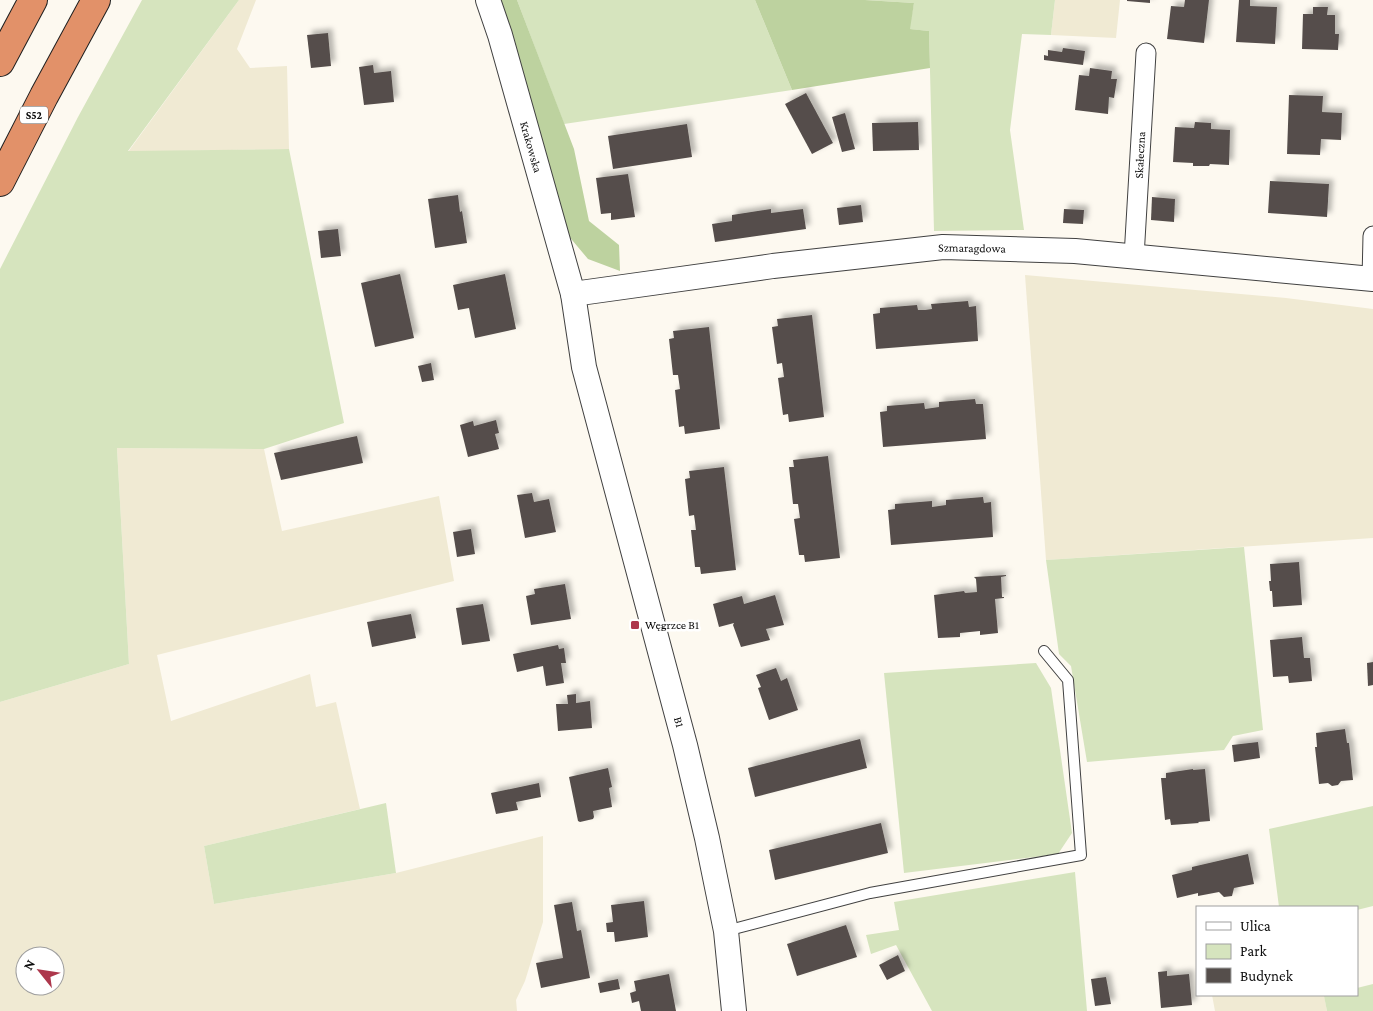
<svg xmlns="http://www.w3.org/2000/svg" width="1373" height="1011" font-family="'Crimson Pro',serif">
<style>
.farmland{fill:#f0ead3;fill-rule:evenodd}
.green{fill:#d6e4be}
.forest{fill:#bdd29f}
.building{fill:#554e4b;filter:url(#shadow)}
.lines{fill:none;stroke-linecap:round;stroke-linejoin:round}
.service-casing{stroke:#414141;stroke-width:12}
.minor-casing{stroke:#414141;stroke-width:21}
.tertiary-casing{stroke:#414141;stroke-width:26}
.motorway-casing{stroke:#1f1f1f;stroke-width:30}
.service{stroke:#fff;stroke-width:10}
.minor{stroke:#fff;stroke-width:19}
.tertiary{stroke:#fff;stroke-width:24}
.motorway{stroke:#e29169;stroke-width:28}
.poi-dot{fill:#ad374c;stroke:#fff;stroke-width:2}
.labels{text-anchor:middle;stroke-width:5;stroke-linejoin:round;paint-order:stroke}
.shield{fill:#fff;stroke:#565656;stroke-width:1}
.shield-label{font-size:11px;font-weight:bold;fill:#0e0e0e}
.street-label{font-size:12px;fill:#0e0e0e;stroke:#fff}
.poi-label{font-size:12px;fill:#0e0e0e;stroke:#fff;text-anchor:start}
</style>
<defs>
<filter id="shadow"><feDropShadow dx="4.5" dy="-4.5" stdDeviation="2.5" flood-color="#0004"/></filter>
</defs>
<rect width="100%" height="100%" fill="#fdf9f0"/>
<g class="farmland">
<path d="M239,0H256L237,49L250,68L287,66L289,149L128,152Z"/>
<path d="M1055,0H1120L1116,38L1051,35Z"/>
<path d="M1025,275L1286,298L1373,309V538L1046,560Z"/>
<path d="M117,448L264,449L282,531L439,496L454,581L157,655L171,721L310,674L316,707L336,702L360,809L204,846L214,904L396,873L543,836V922L525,981L516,1000L517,1011H0V702L129,664ZM25,956H55V986H25Z"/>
<path d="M1212,995H1324L1327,1011H1215Z"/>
</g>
<g class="green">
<path d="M142,0H239L128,151L289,149L344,423L264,449L117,448L129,664L0,702V269L78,117Z"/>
<path d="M517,0H755L792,90L564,124Z"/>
<path d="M865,0H1055L1051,35L1022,34L1010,130L1024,230L934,231L929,31L909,29L914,3Z"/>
<path d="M1244,547L1263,730L1233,736L1224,750L1087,762L1071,666L1059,654L1046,560Z"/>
<path d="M1036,663L1051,688L1072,833L1058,854L904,873L884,673Z"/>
<path d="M386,803L396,873L214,904L204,846Z"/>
<path d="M1373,806V906L1357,910V907H1279L1269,829Z"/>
<path d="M1075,872L1087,1011H932L896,945L871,954L866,935L899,930L894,902Z"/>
<path d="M1373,984V1011H1327L1324,996L1357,995V988Z"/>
</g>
<g class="forest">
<path d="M501,0H517L574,149L589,221L619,245L620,271L588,259L567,234Z"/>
<path d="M755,0H865L914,3L910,29L929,31L930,68L792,90Z"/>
</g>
<g class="building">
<path d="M1127,0H1150V3L1127,1Z"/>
<path d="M1185,0H1209L1204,43L1167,39L1171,6L1184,7Z"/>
<path d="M1239,0H1250V6L1277,7L1275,44L1236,42Z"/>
<path d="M1313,7H1328L1327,15H1335V34H1339L1338,50L1302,49L1303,14H1313Z"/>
<path d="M328,33L331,66L311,68L307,35Z"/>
<path d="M1063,48L1085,51L1083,65L1044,60V55L1048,56V50L1062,52Z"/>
<path d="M373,65L374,73L391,71L394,102L364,105L359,67Z"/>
<path d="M1090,68L1112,71L1111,79H1117L1114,98L1109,97L1108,114L1075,110L1079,75L1089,76Z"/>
<path d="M806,93L833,143L812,154L785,104Z"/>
<path d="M1289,95L1323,96L1322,112L1342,113L1341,140L1321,139L1320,155L1287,154Z"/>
<path d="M845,113L855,149L842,152L832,117Z"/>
<path d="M918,122L919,150L873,151L872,123Z"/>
<path d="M1195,122L1211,123V129L1230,130L1229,165L1210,164L1209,166H1193V163L1173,162L1175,127L1194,128Z"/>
<path d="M687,124L692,157L613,169L608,136Z"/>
<path d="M628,174L635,217L611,220V213L601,214L596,178Z"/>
<path d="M1270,181L1329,184L1327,217L1268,213Z"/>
<path d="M458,195L460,212L462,211L467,243L435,248L428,199Z"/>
<path d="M1152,197L1175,199L1174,222L1151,220Z"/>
<path d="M861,205L863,222L839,225L837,208Z"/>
<path d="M771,209V213L803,209L806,229L715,242L712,224L732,221V215Z"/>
<path d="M1064,209L1084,210L1083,224L1063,223Z"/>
<path d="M338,229L341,256L321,258L318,231Z"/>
<path d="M400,274L414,338L375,347L361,283Z"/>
<path d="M505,274L516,329L475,338L469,308L458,310L453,285Z"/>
<path d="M968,301L969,307L976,306L978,341L876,349L873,314L880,313V308L917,305L918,310H925L932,309L931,304Z"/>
<path d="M812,315L824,417L789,422L788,414L783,415L778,378L784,377L782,363L777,364L772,327L778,326L777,319Z"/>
<path d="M709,327L720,429L685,434L684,426L679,427L675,390L680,389L678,375H673L669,339L674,338L673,331Z"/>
<path d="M431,363L434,380L422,382L418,366Z"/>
<path d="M975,399L976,404H983L986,439L883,447L880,412L887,411V406L924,403L925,409L939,407V402Z"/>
<path d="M496,420L499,433L495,434L499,449L468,457L460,425L473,421L474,426Z"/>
<path d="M357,436L363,463L281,480L274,453Z"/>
<path d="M828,456L840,558L805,562L804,555H799L794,519L800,518L798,504H793L789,467H794L793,460Z"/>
<path d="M724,467L736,570L701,574L700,567H695L691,530H696L695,522L694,515L689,516L685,479L690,478L689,471Z"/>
<path d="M532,493L534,502L549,499L556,532L525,538L517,495Z"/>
<path d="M983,497L984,503L991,502L993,537L891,545L888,510L895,509V504L932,501V507L946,505V500Z"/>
<path d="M471,529L475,554L457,557L453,532Z"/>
<path d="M1299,562L1302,605L1273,607L1272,591H1270L1269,581H1271L1270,564Z"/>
<path d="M1006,575V576L1001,577L1002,597H1004V598L995,599L998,633L980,635V631L960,633V637L938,638L934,595L964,591L965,593L977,592L976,579L974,577Z"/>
<path d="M565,584L571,619L531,625L526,596L535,594L534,589Z"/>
<path d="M775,595L784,625L766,629L770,640L741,647L733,625L734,623L719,627L713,604L742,596L744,604Z"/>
<path d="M483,604L490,641L462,645L456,608Z"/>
<path d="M411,614L416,638L372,647L367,622Z"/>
<path d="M1302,637L1304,658H1310L1312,681L1289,683L1288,676L1273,677L1270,640Z"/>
<path d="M558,645L559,649L564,648L566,663H561L564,683L546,686L543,666L517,672L513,654Z"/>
<path d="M1373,662V685L1368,686L1367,663Z"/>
<path d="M776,668L781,681L787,678L798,710L769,720L758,688L761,687L756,675Z"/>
<path d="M576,694V703L590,701L592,728L558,731L556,704H568L567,695Z"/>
<path d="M1345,729L1347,743H1349L1353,780L1341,781L1338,785L1332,786L1328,783L1319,784L1315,747H1317L1316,733Z"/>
<path d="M860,739L867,768L755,797L748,768Z"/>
<path d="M1258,742L1260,758L1234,762L1232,745Z"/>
<path d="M608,768L612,787L609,788L612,807L593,811L594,817L593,819L580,822L578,821L569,777Z"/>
<path d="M1193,769V770L1205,769L1210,821L1198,822L1199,823L1171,825L1170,819L1165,820L1161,778H1166V773Z"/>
<path d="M539,783L541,797L516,802L518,810L496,814L491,793Z"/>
<path d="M881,823L888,853L775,880L769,850Z"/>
<path d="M1248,854L1254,884L1234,888L1232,896L1224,897L1219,892L1198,896V893L1177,898L1172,875L1192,870V867Z"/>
<path d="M644,901L648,937L615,942L614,932H607L606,923L613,922L611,905Z"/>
<path d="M572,902L577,931L581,930L590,978L541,988L536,963L563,958L554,905Z"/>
<path d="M846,925L857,957L797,976L787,944Z"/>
<path d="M898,955L905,971L887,980L879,965Z"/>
<path d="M1167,971V976L1189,974L1192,1005L1161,1008L1158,972Z"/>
<path d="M669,974L676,1011H641L639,1001L632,1003L630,993L636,991L634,981Z"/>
<path d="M1106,977L1111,1004L1095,1006L1091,979Z"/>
<path d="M618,979L620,989L600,993L598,983Z"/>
</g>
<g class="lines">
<g class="service-casing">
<path id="service" d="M726,931L870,893L1081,855L1068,680L1044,651"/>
</g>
<g class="minor-casing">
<g id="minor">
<path d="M1134,257L1146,53"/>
<path d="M1372,279L1373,236"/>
</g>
</g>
<g class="tertiary-casing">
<g id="tertiary">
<path d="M488,0L500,35L573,294L584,367L685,745L707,838L726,931L734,1011"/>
<path d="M573,294L773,266L943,247L1075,251L1373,279"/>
</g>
</g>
<g class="motorway-casing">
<g id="motorway">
<path d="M0,62L33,0"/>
<path d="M0,182L44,96L96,0"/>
</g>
</g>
<use href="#service" class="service"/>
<use href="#minor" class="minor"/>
<use href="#tertiary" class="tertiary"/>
<use href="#motorway" class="motorway"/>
</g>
<rect class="poi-dot" x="630" y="620" width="10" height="10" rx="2.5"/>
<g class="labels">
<rect class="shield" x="20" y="106.5" width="28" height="17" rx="4"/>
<g class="shield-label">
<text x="34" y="119">S52</text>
</g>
<g class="street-label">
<text transform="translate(531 147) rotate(74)" y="4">Krakowska</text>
<text transform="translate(1140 155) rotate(-87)" y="4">Skałeczna</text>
<text transform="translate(972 248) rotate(1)" y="4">Szmaragdowa</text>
<text transform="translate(679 722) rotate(75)" y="4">B1</text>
</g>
<g class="poi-label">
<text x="645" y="629">Węgrzce B1</text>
</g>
</g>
<rect x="1196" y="906" width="162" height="90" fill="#ffffff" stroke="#9f9f9f"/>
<rect x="1206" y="922" width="25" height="8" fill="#ffffff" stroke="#9f9f9f"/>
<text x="1240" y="931" font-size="15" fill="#0e0e0e">Ulica</text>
<rect x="1206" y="944" width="25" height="15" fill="#d6e4be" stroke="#9f9f9f"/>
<text x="1240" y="956" font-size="15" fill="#0e0e0e">Park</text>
<rect x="1206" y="968" width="25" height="15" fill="#554e4b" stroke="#9f9f9f"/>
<text x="1240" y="981" font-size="15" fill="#0e0e0e">Budynek</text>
<g transform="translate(40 971) rotate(300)"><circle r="24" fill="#ffffff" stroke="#9f9f9f"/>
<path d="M0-4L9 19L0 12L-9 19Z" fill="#ad374c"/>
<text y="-8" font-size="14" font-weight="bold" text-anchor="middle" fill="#0e0e0e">N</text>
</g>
</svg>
